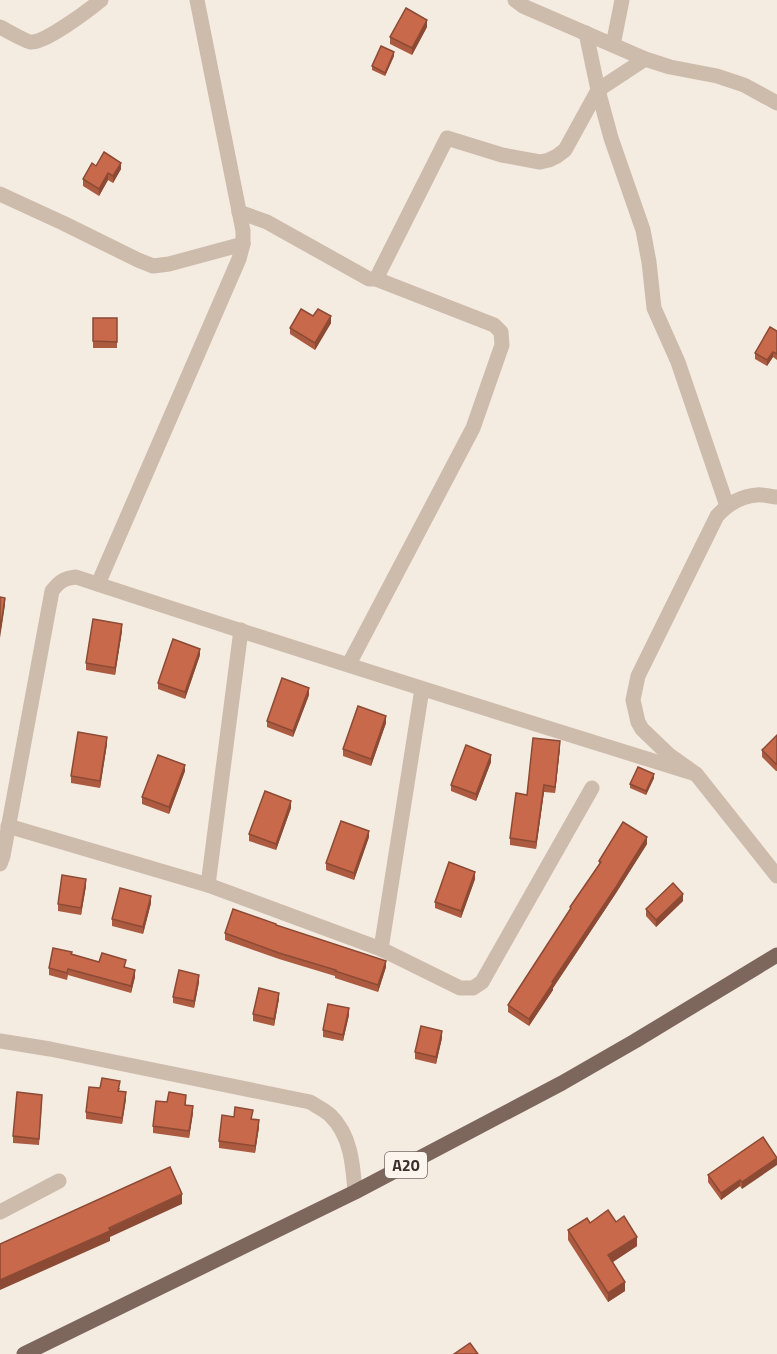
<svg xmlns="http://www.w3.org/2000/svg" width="777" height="1354" font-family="'Titillium Web',sans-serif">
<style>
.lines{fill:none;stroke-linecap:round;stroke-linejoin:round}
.minor{stroke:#cdbbac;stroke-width:15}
.major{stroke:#7d675c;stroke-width:15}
.wall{fill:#ac5a40}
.shaded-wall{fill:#8c4a34}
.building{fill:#c8694b;stroke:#8c4a34;stroke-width:1.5}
.labels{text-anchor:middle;stroke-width:5;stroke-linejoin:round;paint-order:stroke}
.shield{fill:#fbf5ee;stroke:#756b66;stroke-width:1.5}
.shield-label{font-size:16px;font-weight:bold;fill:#3b302b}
</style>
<rect width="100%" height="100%" fill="#f4ebe1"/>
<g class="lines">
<g class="minor">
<path d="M515,0L523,6L645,59L670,67L717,76L744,85L777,103"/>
<path d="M0,27C6,30 27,42 31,42C45,43 89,10 101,0"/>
<path d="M586,33L598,90L611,138L643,230L649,262L654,308L678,362L727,506"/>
<path d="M613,45L622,0"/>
<path d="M0,194L63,223L138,260L153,266L169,264L243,244"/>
<path d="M239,212L267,222L369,279H376L447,138L502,155L540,162L549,160L557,156L565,150L598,90L645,59"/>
<path d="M777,497C771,497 763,494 757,495C741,496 727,505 717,516L638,676L633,700L638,722L642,729L668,754L696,774L777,876"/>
<path d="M98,584L239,259L243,244V231L197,0"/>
<path d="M349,664L473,428L502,345L501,332L494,325L376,279"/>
<path d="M8,826L208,885L381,949L460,988H473L482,982L592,788"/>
<path d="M0,864L3,856L52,591C59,582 64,578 76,577C282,645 489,710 696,774"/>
<path d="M208,885L241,630"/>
<path d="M381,949L422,689"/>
<path d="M0,1041L50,1049L310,1102C316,1106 325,1110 330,1115C351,1135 353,1165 355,1192"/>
<path d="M0,1212L59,1181"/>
</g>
<path class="major" d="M24,1354L355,1192L562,1083L635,1041L777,955"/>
</g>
<g class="wall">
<path d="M427,27L412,55L390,44V37Z"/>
<path d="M394,56L385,76L372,70V66Z"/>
<path d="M96,166L121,169L113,183L108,180L99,196L83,186V179Z"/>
<path d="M313,316L331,323L315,350L290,334V328Z"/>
<rect x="93" y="318" width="24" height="30"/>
<path d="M777,331V360L773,357L767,366L755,359V353Z"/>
<path d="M122,631L115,675L86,670V663Z"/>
<path d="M200,655L185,699L158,689V683Z"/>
<path d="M309,695L293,737L267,727V721Z"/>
<path d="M386,723L371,766L343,756V749Z"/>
<path d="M777,735V771H776L762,757V750Z"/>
<path d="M107,744L100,788L71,783V776Z"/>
<path d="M560,748L555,793L544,792L536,849L510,845V838L527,795Z"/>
<path d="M491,762L476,801L451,791V785Z"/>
<path d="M185,771L169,814L142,804V797Z"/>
<path d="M654,778L646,795L630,788V784Z"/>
<path d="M291,808L276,850L249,841V834Z"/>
<path d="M369,837L354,880L326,870V863Z"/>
<path d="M647,844L616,893L553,988V990L529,1026L508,1012V1005L570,911V907L599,864V861Z"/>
<path d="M475,879L461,918L435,908V902Z"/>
<path d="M86,886L81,915L58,911V904Z"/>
<path d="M683,901L656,927L646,916V909Z"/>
<path d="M151,903L143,934L112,926V919Z"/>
<path d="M276,925L386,967L378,992L335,978V976L279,959L225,940V933Z"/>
<path d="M72,954L99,962L126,967L135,977L131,993L68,975L67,980L49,975V968Z"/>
<path d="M199,982L194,1008L173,1003V997Z"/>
<path d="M279,999L274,1026L253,1021V1014Z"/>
<path d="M349,1015L343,1041L323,1037V1030Z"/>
<path d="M442,1038L436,1064L415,1059V1052Z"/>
<path d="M100,1088H120L119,1091L126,1099L122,1124L86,1119V1112Z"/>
<path d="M42,1101L39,1145L13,1143V1136Z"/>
<path d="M167,1102H186V1105L193,1113L189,1138L153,1133V1126Z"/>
<path d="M252,1119L259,1127L255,1153L219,1148V1141Z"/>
<path d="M763,1137L742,1189L740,1186L721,1200L708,1182V1175Z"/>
<path d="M616,1222L637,1246L613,1262L625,1291L608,1302L568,1240V1230L590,1223Z"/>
</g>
<g class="shaded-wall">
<path d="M427,20V27L412,55V48Z"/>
<path d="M394,52V56L385,76V73Z"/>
<path d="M121,163V169L113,183V176Z"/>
<path d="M108,173V180L99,196V189Z"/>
<path d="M331,316V323L315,350V343Z"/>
<path d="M773,352V357L767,366V360Z"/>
<path d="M5,598V605L0,638V631Z"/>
<path d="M122,624V631L115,675V668Z"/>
<path d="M200,649V655L185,699V692Z"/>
<path d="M309,688V695L293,737V731Z"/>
<path d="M386,716V723L371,766V759Z"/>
<path d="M107,737V744L100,788V781Z"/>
<path d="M560,741V748L555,793V787Z"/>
<path d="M491,755V762L476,801V794Z"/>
<path d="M185,765V771L169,814V807Z"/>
<path d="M654,774V778L646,795V791Z"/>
<path d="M544,785V792L536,849V842Z"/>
<path d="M291,801V808L276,850V844Z"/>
<path d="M369,831V837L354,880V873Z"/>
<path d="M647,837V844L616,893L553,988V990L529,1026V1019L552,982Z"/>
<path d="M475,872V879L461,918V911Z"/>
<path d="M86,879V886L81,915V908Z"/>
<path d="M683,894V901L656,927V920Z"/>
<path d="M151,896V903L143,934V927Z"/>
<path d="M386,961V967L378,992V985Z"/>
<path d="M135,970V977L131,993V986Z"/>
<path d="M199,975V982L194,1008V1001Z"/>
<path d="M279,993V999L274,1026V1019Z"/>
<path d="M349,1008V1015L343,1041V1035Z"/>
<path d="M442,1031V1038L436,1064V1057Z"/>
<path d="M126,1092V1099L122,1124V1118Z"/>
<path d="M193,1106V1113L189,1138V1131Z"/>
<path d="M259,1120V1127L255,1153V1146Z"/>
<path d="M777,1158V1165L742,1189V1182Z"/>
<path d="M740,1180V1186L721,1200V1193Z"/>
<path d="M182,1194V1204L110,1237V1241L0,1290V1280Z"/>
<path d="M637,1237V1246L608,1265V1255Z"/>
<path d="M625,1282V1291L608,1302V1293Z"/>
</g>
<g class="building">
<path d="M406,8L427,20L412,48L390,37Z"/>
<path d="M381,46L394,52L385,73L372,66Z"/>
<path d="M104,152L121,163L113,176L108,173L99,189L83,179L92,163L96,166Z"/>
<path d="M301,309L313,316L318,309L331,316L315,343L290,328Z"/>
<path d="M93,318H117V342L93,341Z"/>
<path d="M770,327L777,331V354L773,352L767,360L755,353Z"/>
<path d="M0,597L5,598L0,631Z"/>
<path d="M93,619L122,624L115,668L86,663Z"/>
<path d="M173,639L200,649L185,692L158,683Z"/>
<path d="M282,678L309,688L293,731L267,721Z"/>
<path d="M358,706L386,716L371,759L343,749Z"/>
<path d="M78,732L107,737L100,781L71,776Z"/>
<path d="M777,735V764H776L762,750Z"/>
<path d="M533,738L560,741L555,787L544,785L536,842L510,838L516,793L527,795Z"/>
<path d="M466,745L491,755L476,794L451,785Z"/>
<path d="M158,755L185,765L169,807L142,797Z"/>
<path d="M638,767L654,774L646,791L630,784Z"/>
<path d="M265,791L291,801L276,844L249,834Z"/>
<path d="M341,821L369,831L354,873L326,863Z"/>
<path d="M623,822L647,837L616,887L552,982L553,983L529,1019L508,1005L571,908L570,907L601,862L599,861Z"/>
<path d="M449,862L475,872L461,911L435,902Z"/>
<path d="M62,875L86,879L81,908L58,904Z"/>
<path d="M673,883L683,894L656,920L646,909Z"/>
<path d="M120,888L151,896L143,927L112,919Z"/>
<path d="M233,909L276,924V925L386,961L378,985L335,971L336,970L279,953L225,933Z"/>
<path d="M53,948L72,952L71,954L99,962L102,953L126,960L124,967L135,970L131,986L68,969L67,973L49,968Z"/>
<path d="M179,970L199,975L194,1001L173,997Z"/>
<path d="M259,988L279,993L274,1019L253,1014Z"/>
<path d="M328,1004L349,1008L343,1035L323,1030Z"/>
<path d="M421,1026L442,1031L436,1057L415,1052Z"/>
<path d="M102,1078L120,1081L118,1091L126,1092L122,1118L86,1112L89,1087L100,1088Z"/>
<path d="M17,1092L42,1095L39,1139L13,1136Z"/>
<path d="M169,1092L186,1095L185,1105L193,1106L189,1131L153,1126L156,1101L167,1102Z"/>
<path d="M235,1107L253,1110L251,1119L259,1120L255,1146L219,1141L222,1115L234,1117Z"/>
<path d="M763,1137L777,1158L742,1182L740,1180L721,1193L708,1175Z"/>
<path d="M170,1167L182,1194L109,1228L110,1231L0,1280V1244Z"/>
<path d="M608,1210L616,1222L624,1216L637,1237L608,1255L625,1282L608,1293L568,1230L587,1218L590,1223Z"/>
<path d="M470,1343L478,1354H454Z"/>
</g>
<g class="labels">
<rect class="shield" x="385" y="1152" width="42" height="26" rx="4.5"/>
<g class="shield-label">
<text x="406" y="1171">A20</text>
</g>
</g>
</svg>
